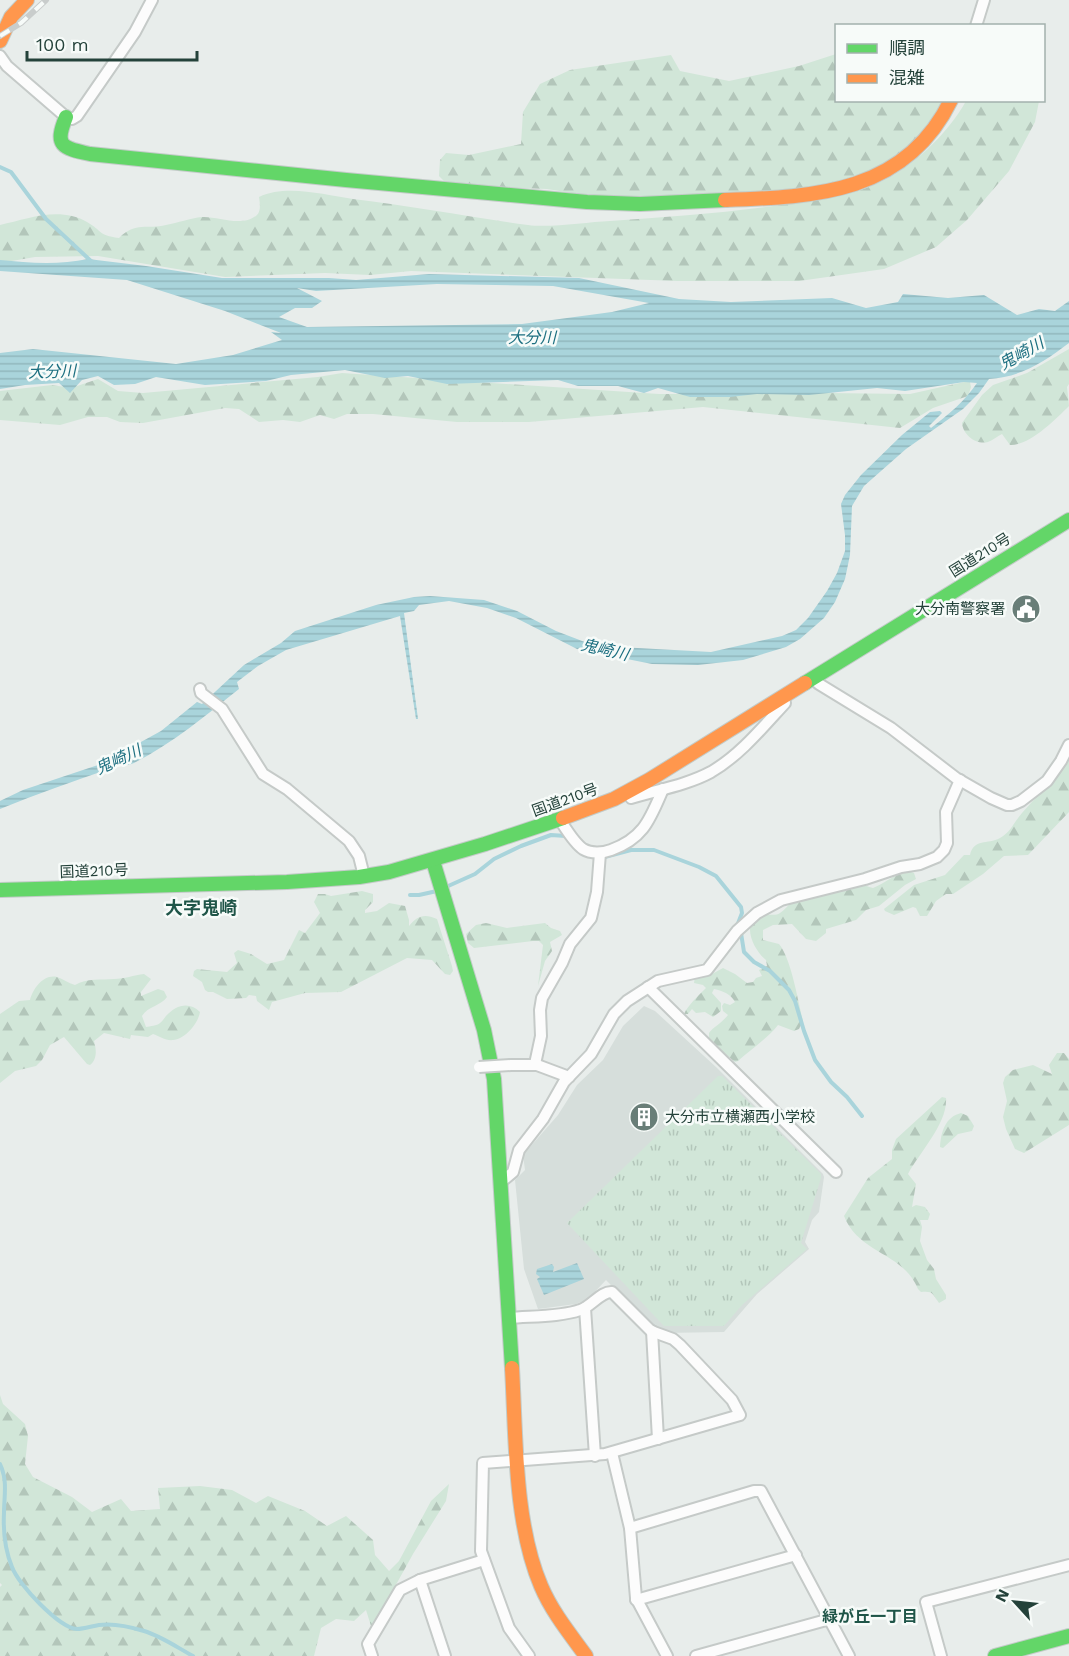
<svg xmlns="http://www.w3.org/2000/svg" width="1069" height="1656" font-family="'Work Sans','Noto Sans JP',sans-serif">
<style>
.built{fill:#d6dedb}
.forest{fill:url(#forest-firs)}
.park{fill:url(#park-tufts)}
.water{fill:url(#water-rules);fill-rule:evenodd}
.lines{fill:none;stroke-linecap:round;stroke-linejoin:round}
.stream{stroke:#a9d4db;stroke-width:4}
.street-casing{stroke:#c5cac8;stroke-width:14}
.fast-casing{stroke:#c3cbc8;stroke-width:16}
.slow-casing{stroke:#c3cbc8;stroke-width:16}
.street{stroke:#fcfcfc;stroke-width:10}
.fast{stroke:#63d668;stroke-width:14}
.slow{stroke:#ff974d;stroke-width:14}
.rail-casing{stroke:#c9cdcc;stroke-width:6}
.rail{stroke:#f7fbf9;stroke-width:4;stroke-dasharray:11;stroke-linecap:butt}
.street-bridge-casing{stroke:#c5cac8;stroke-width:14;stroke-linecap:butt}
.street-bridge{stroke:#fcfcfc;stroke-width:10}
.labels{text-anchor:middle;stroke-width:5;stroke-linejoin:round;paint-order:stroke}
.street-label{font-size:15px;fill:#24423a;stroke:#f7fbf9}
.poi-label{font-size:15px;fill:#24423a;stroke:#f7fbf9;text-anchor:end}
.water-label{font-size:16px;font-style:italic;fill:#1c6f80;stroke:#f7fbf9}
.neighbourhood-label{font-size:16px;font-weight:bold;fill:#1f5548;stroke:#f7fbf9}
.quarter-label{font-size:18px;font-weight:bold;fill:#1f5548;stroke:#f7fbf9}
</style>
<defs>
<pattern id="forest-firs" width="22" height="20" patternUnits="userSpaceOnUse" patternTransform="scale(1.5)"><rect width="22" height="20" fill="#d1e6d8"/><path d="M5 1l3.5 6h-7zM16 11l3.5 6h-7z" fill="#b3c6ba"/></pattern>
<pattern id="park-tufts" width="24" height="20" patternUnits="userSpaceOnUse" patternTransform="scale(1.5)"><rect width="24" height="20" fill="#d1e6d8"/><path d="M3 7l-1-3M5 7V3M7 7l1-3M15 17l-1-3M17 17v-4M19 17l1-3" fill="none" stroke="#b3c6ba"/></pattern>
<pattern id="water-rules" width="6" height="5" patternUnits="userSpaceOnUse" patternTransform="scale(1.5)"><rect width="6" height="5" fill="#a9d4db"/><path d="M0 2.5h6" fill="none" stroke="#91b7bd"/></pattern>
</defs>
<rect width="100%" height="100%" fill="#e8edeb"/>
<path class="built" d="M644,1006L655,1011L716,1067L823,1174L824,1177L819,1212L812,1220L805,1242L809,1249L757,1294L724,1332L662,1333L651,1326L606,1280L588,1299L576,1304L538,1309L524,1269L515,1180L525,1170L523,1155L558,1115L577,1085L603,1060L623,1026Z"/>
<g class="forest">
<path d="M836,54V100L946,101L914,145L874,170L828,184L765,193L622,201L547,189L448,185L439,176L440,160L446,153L469,155L521,144L523,112L540,84L570,70L671,55L680,71L729,81L799,66Z"/>
<path d="M966,101H1039L1035,122L1009,171L967,220L936,247L884,269L799,281H678L411,271L370,275L325,273L225,277L98,256L35,257L0,263V225C28,219 59,206 87,222C103,231 97,235 119,238C136,221 147,230 166,225C178,223 190,218 202,217C218,216 242,228 257,215C261,211 260,203 259,197C287,184 324,195 353,199C412,206 470,217 528,225C550,228 587,222 610,221C667,217 724,213 781,205C812,201 845,197 874,185C909,171 948,134 966,101Z"/>
<path d="M1069,349V384L1067,387L1069,406C1055,420 1029,446 1010,445L1002,434C998,436 993,440 988,442C976,445 963,435 962,423L982,395L993,385L1027,373Z"/>
<path d="M342,373L659,394H726L746,392L910,394L964,382H970L971,387L968,396L933,408L900,428L703,407L529,422H457L373,414H347L334,419L320,415L300,422L283,420L259,422L239,409L225,408L143,423L120,422L107,417H88L60,425L0,420V391L52,385L71,388L98,379L118,391L143,393L318,377Z"/>
<path d="M1069,760V812L1028,855L1004,856L983,874L953,894H946L936,901L927,916H920L916,908L913,907L894,915L885,911L884,909L914,885L945,875L964,855H970C974,838 987,845 1000,838C1011,832 1014,822 1022,813C1035,798 1050,783 1064,768Z"/>
<path d="M908,871L914,873L916,879L905,885L879,906L866,910L856,920L826,929V933L816,941L806,939L792,924L773,925L763,930V940L779,944C791,958 798,1001 803,1021L799,1029L794,1031L778,1025C769,1037 750,1050 738,1061L735,1062L709,1040V1033C713,1027 721,1024 728,1015L723,1011L722,1006L724,1003L730,1005L735,1002C731,994 723,991 714,989L712,993L721,1003V1011L713,1017L705,1012L696,1013L692,1009L688,1014H684C688,1005 699,995 706,988L703,985L694,983L695,976L712,974L723,968L735,974L747,983L753,982L756,978L762,976L759,970L767,966L766,960C754,951 739,921 762,915C768,913 774,917 780,913C785,910 787,906 791,903C800,897 848,884 859,884C863,884 868,887 873,888C885,883 895,874 908,871Z"/>
<path d="M362,891L373,894V902L365,910V913L377,911L389,903L405,906L409,920V926C417,916 424,913 437,919L452,966L453,971L450,975L445,974L432,960L407,958L341,992L305,993L272,1002L269,1010L257,1001L256,996L249,995L246,998L227,999L213,992H208L205,990L202,982L193,976L194,971L197,969L227,972L237,963L234,953L238,950L251,954L267,964L284,960L299,930L305,933L320,913L314,902L318,894H325L331,896Z"/>
<path d="M486,923L507,928L545,923L551,928L560,931L562,935L550,942L552,951L545,961L538,986L543,945L539,941H533L474,948L468,943L466,934L476,925Z"/>
<path d="M144,974L151,979L141,992V996L158,989L164,991L167,997C161,1006 148,1006 142,1016L146,1027C150,1026 157,1026 160,1023C163,1021 164,1018 166,1016C176,1005 189,1001 200,1012C198,1024 185,1039 173,1040C166,1041 159,1036 153,1034L148,1037L131,1035L130,1039L104,1033L94,1041C96,1048 98,1059 90,1065L87,1064L64,1037L50,1045L42,1060L36,1066L15,1071L0,1083V1014L19,1001L30,1000C33,989 43,974 57,977C63,979 68,983 75,985C87,978 101,980 114,979C124,979 134,975 144,974Z"/>
<path d="M1057,1053H1064L1069,1059V1125L1024,1153L1015,1149L1006,1129L1003,1117L1007,1101L1003,1083L1005,1077L1013,1070L1033,1065L1052,1074L1049,1065Z"/>
<path d="M942,1097L946,1098C948,1123 919,1153 908,1174L916,1184L912,1207L916,1205L925,1207L930,1214L928,1220H920L922,1227L920,1241L927,1260L934,1269L936,1279L946,1295V1299L939,1303C932,1293 933,1291 921,1292L918,1289C903,1252 859,1254 844,1216L868,1178L892,1159V1150L896,1139Z"/>
<path d="M961,1113L968,1116L974,1126L972,1131L958,1134L943,1148L940,1147C941,1132 945,1117 961,1113Z"/>
<path d="M0,1395L3,1404L25,1424L28,1436L25,1464L33,1477L72,1497L92,1512L121,1499L131,1511L160,1509L158,1488L200,1486L232,1490L256,1503L268,1496L305,1511L327,1526L346,1516L373,1540L375,1555L389,1571L399,1561L431,1501L449,1484L446,1501L413,1554L377,1619L371,1626L366,1610L354,1621L336,1619L321,1628L314,1656H0V1587L2,1585L0,1583Z"/>
</g>
<path class="park" d="M718,1076H722L821,1174V1178L801,1243L807,1249L742,1305L724,1326H664L567,1223Z"/>
<g class="water">
<path d="M88,259L146,266L222,278H329L356,280L429,274L579,278L679,299L731,302L832,298L866,308L898,302L903,294L948,298L984,295L1017,315L1039,309L1055,311L1069,301V343C1044,362 1021,377 989,379L979,393L963,409L906,449L864,486L852,506L850,555L845,579L835,602L824,618L800,639L786,647L743,660L698,665L652,664L577,649L516,618L487,608L449,601L419,605L414,611L404,613L418,719H416L400,616L286,650L258,666L237,682L239,689C205,716 173,743 134,763C127,766 119,765 112,768C74,781 37,794 0,809V801L2,800L23,790L110,761L119,754L161,731L197,702L202,704L244,665L281,643L295,631L376,605L414,597L430,596L484,600L517,611L556,631L590,644L619,647L711,652L782,636L796,630L808,618L827,591L837,573L845,551V535L841,504L845,495L861,475L902,435L930,412L940,411L942,413L929,426L931,428C948,415 965,401 977,383L964,382L905,391L877,388L809,395L757,394L730,397H690L658,388L644,393L618,386H578L558,380L447,384L408,376L385,378L345,370L291,375L266,381L205,385L156,377L135,384L114,385L98,376L82,380L70,393L59,383L25,385L0,389V353L33,349L176,364L233,355L282,340L271,332L281,333L225,311L127,280L0,271V260C29,263 59,265 88,259ZM437,284L553,286L649,303L612,312L522,324L307,327L279,317L295,308H312L322,301L297,288L316,291Z"/>
<path d="M577,1263L584,1279L544,1295L537,1279L540,1277L536,1274L537,1269L552,1264L554,1267L553,1272Z"/>
</g>
<g class="lines">
<g class="stream">
<path d="M0,167L11,172L46,219L92,262"/>
<path d="M601,858L631,850H654L699,867L716,876L741,907L742,913L737,926L741,933L744,952L754,962L770,971L789,990L795,1001L804,1031L815,1060L831,1082L847,1097L862,1116"/>
<path d="M446,887L475,874L494,859L521,846L551,835L566,836"/>
<path d="M410,895H419L437,891"/>
<path d="M0,1464C8,1481 4,1496 4,1513C3,1532 5,1550 12,1567C18,1584 59,1628 77,1629C84,1629 92,1626 99,1625C113,1623 131,1627 144,1631C161,1636 178,1648 193,1656"/>
</g>
<g class="street-casing">
<g id="street">
<path d="M976,26L984,0"/>
<path d="M0,56L7,66L66,117L72,119L77,116L135,32L152,0"/>
<path d="M813,679L819,684L891,728L956,778L991,798L1007,805H1012L1021,801L1047,781L1061,761L1069,745"/>
<path d="M200,689L201,693L222,709L263,774L287,789L349,841L359,856L364,876"/>
<path d="M631,798C657,790 687,785 711,772C740,755 762,728 785,703"/>
<path d="M560,820C566,829 574,843 583,849C591,854 603,853 611,850C644,838 650,819 663,789"/>
<path d="M648,987L836,1172"/>
<path d="M535,1064L541,1036L540,1010L542,998L562,963L570,944L591,918L597,892L600,853"/>
<path d="M511,1065H537L569,1077"/>
<path d="M501,1182L513,1172L519,1150L543,1119L564,1082L591,1054L614,1014L627,1001L658,981L707,970L737,931L757,913L781,900L865,879L901,867L920,864L937,857L944,850L947,843L946,812L960,780"/>
<path d="M585,1308L595,1456"/>
<path d="M509,1318C531,1316 560,1317 580,1310C591,1307 601,1291 612,1292L651,1331L673,1339L680,1345L732,1400L740,1415L605,1454L483,1463L481,1551L509,1628L529,1656"/>
<path d="M652,1331L658,1439"/>
<path d="M612,1453L630,1528L636,1598L667,1656"/>
<path d="M630,1528L754,1491H761L849,1656"/>
<path d="M420,1580L445,1656"/>
<path d="M636,1600L796,1555"/>
<path d="M372,1656L368,1644L400,1590L420,1580L484,1560"/>
<path d="M696,1656L830,1619"/>
<path d="M941,1656L926,1602L1069,1565"/>
</g>
</g>
<g class="fast-casing">
<g id="fast">
<path d="M66,117C54,146 62,148 90,154L346,180L587,202L640,204L725,200"/>
<path d="M805,683L1069,520"/>
<path d="M433,861L484,1030L494,1079L512,1368"/>
<path d="M0,890L287,882L359,877L389,872L485,844L563,818"/>
<path d="M995,1656L1069,1636"/>
</g>
</g>
<g class="slow-casing">
<g id="slow">
<path d="M0,41L11,17L27,0"/>
<path d="M725,200C816,197 906,193 951,100"/>
<path d="M563,818L614,799L649,780L805,683"/>
<path d="M512,1368C516,1436 514,1523 541,1586C552,1612 570,1634 586,1656"/>
</g>
</g>
<use href="#street" class="street"/>
<use href="#fast" class="fast"/>
<use href="#slow" class="slow"/>
<g class="rail-casing">
<path id="rail" d="M0,36L21,23L46,0"/>
</g>
<use href="#rail" class="rail"/>
<g class="street-bridge-casing">
<path id="street-bridge" d="M479,1067L511,1065"/>
</g>
<use href="#street-bridge" class="street-bridge"/>
</g>
<defs>
<g id="civic-disc" transform="scale(1.5)"><circle r="9.5" fill="#697e78" stroke="#f7fbf9"/><path d="M-.6-6.5H3V-4.5H.6V-3L4-1V1h2V6H-6V1h2V-1L-.6-3ZM-1.2 2.5V6h2.4V2.5Z" fill="#fff"/></g>
<g id="building-disc" transform="scale(1.5)"><circle r="9.5" fill="#697e78" stroke="#f7fbf9"/><path d="M-4-6H4V6H1V3H-1V6H-4ZM-2.5-4.3h1.7v1.8h-1.7ZM.8-4.3h1.7v1.8H.8ZM-2.5-1h1.7V.8h-1.7ZM.8-1h1.7V.8H.8Z" fill="#fff"/></g>
</defs>
<g fill-rule="evenodd">
<use href="#civic-disc" x="1026" y="609"/>
<use href="#building-disc" x="644" y="1117"/>
</g>
<g class="labels">
<g class="street-label">
<text transform="translate(980 555) rotate(-32)" y="5">国道210号</text>
<text transform="translate(565 800) rotate(-20)" y="5">国道210号</text>
<text transform="translate(94 871) rotate(-2)" y="5">国道210号</text>
</g>
<g class="poi-label">
<text x="1005" y="614">大分南警察署</text>
<text x="665" y="1122" text-anchor="start">大分市立横瀬西小学校</text>
</g>
<g class="water-label">
<text x="532" y="343">大分川</text>
<text transform="translate(1021 353) rotate(-29)" y="6">鬼崎川</text>
<text transform="translate(52 371) rotate(-2)" y="6">大分川</text>
<text transform="translate(605 649) rotate(13)" y="6">鬼崎川</text>
<text transform="translate(118 759) rotate(-25)" y="6">鬼崎川</text>
</g>
<g class="neighbourhood-label">
<text x="870" y="1622">緑が丘一丁目</text>
</g>
<g class="quarter-label">
<text x="201" y="914">大字鬼崎</text>
</g>
</g>
<rect x="835" y="24" width="210" height="78" fill="#f7fbf9" stroke="#a3b1ad" stroke-width="1.5"/>
<rect x="847" y="44" width="30" height="9" fill="#63d668" stroke="#a3b1ad" stroke-width="1.5"/>
<text x="889" y="54" font-size="18" fill="#24423a">順調</text>
<rect x="847" y="74" width="30" height="9" fill="#ff974d" stroke="#a3b1ad" stroke-width="1.5"/>
<text x="889" y="84" font-size="18" fill="#24423a">混雑</text>
<g transform="translate(1015 1602) rotate(297)" stroke="#f7fbf9" stroke-width="4.5" paint-order="stroke">
<path d="M0-4.5L10 22L0 15L-10 22Z" fill="#24423a"/>
<text y="-9" font-size="16" font-weight="bold" text-anchor="middle" fill="#24423a">N</text>
</g>
<path d="M27 51v9h170v-9" fill="none" stroke="#24423a" stroke-width="3"/>
<text x="36" y="51" font-size="18" fill="#24423a" stroke="#f7fbf9" stroke-width="4.5" paint-order="stroke">100 m</text>
</svg>
